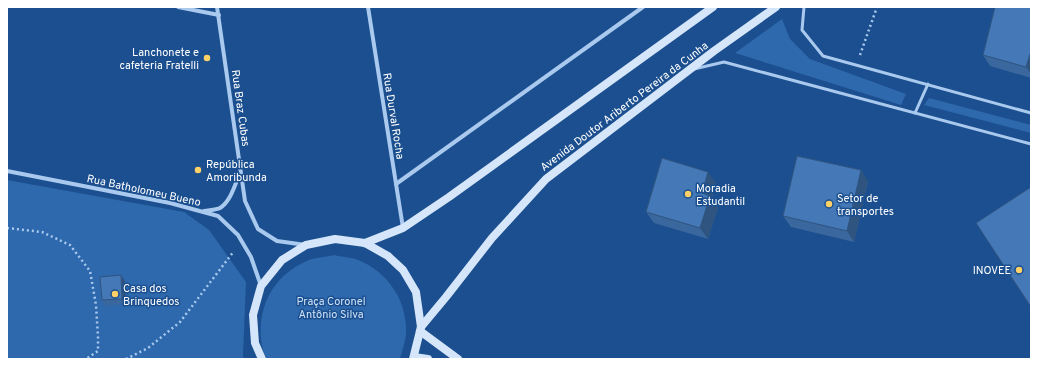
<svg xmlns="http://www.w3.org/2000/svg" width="1038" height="366" font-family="Overpass,sans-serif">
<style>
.green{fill:#2e69ad}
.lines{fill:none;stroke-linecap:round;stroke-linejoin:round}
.path{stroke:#a9c9ee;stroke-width:2.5;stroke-dasharray:2 3;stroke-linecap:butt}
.lane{stroke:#a9c9ee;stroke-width:3}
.street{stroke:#a9c9ee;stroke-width:4}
.secondary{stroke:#d6e6fa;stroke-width:8}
.wall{fill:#3a679d}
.shaded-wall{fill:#305480}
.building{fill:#4478b7;stroke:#305480}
.poi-dot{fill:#ffd166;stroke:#1b4f8f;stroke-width:1.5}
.labels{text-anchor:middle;stroke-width:3;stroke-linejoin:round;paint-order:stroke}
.poi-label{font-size:11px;fill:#fff;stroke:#1b4f8f;text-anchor:start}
.street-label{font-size:11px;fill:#fff;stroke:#1b4f8f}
.park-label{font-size:11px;fill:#cfe3fa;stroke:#1b4f8f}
</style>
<rect width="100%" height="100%" fill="#1b4f8f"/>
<g class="green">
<path d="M782,19L790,39L810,59L906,94L901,105L735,53Z"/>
<path d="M929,98L1031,125V133L924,105Z"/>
<path d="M7,180L184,212L209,230L246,282L243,356L244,359H7Z"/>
<path d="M334,255C342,257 351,257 358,260C389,272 408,303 406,335C405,343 402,351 400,359H267C261,349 260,334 261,323C264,293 282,271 309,260C317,257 326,257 334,255Z"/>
</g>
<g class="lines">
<g class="path">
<path d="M860,55L877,7"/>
<path d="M7,228L42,232L70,245L90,271L96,305L98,337V351L86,359"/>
<path d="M126,359L148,348L180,322L234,251"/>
</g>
<g class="lane">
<path d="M804,7L802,30L823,56L1031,113"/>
<path d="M694,69L724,62L1031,144"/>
<path d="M915,113L928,84"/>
</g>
<g class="street">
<path d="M178,7L219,15"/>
<path d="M217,7L245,201L258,229L277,241L306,245"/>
<path d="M368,7L403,228"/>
<path d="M7,171L170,203L218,216L238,235L251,257L261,286"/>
<path d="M396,184L643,7"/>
<path d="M204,211C209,210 216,210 220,208C231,201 235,184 240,173"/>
</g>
<g class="secondary">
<path d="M365,243L403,228L449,197L713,7"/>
<path d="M421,327L446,297L492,238L546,179L714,51L776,7"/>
<path d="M420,331L458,359"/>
<path d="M414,357L428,359"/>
<path d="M262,359L255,343L253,315L261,286L282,260L306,245L335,239L365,243L388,256L403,270L416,292L421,327L413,359"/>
</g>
</g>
<g class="wall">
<path d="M1031,7V78L990,66L983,55Z"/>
<path d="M868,181L854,242L791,227L783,216Z"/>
<path d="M716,183L712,198L718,207L708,239L654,223L646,212Z"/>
<path d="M121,275L125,281L126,304L106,306L102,300Z"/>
</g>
<g class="shaded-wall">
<path d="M1030,54L1031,56V74L1026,67Z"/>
<path d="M861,170L868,181L854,242L847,231Z"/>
<path d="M708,172L716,183L712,198L718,207L708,239L700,228L702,193Z"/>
<path d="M121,275L125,281L126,304L122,299Z"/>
</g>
<g class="building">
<path d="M995,7H1031V55L1030,54L1026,67L983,55Z"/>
<path d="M797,156L861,170L847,231L783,216Z"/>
<path d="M662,158L708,172L702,193L710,196L700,228L646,212Z"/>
<path d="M1031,187V307L976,223Z"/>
<path d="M121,275L122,299L102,300L100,277Z"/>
</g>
<g class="poi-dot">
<circle cx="207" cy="58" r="4"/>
<circle cx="198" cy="170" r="4"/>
<circle cx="688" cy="194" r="4"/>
<circle cx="829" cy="204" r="4"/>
<circle cx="1019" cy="270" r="4"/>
<circle cx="115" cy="294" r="4"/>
</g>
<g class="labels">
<g class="poi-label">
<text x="199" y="56" text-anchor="end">Lanchonete e<tspan x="199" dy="13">cafeteria Fratelli</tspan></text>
<text x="206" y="168">República<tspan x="206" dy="13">Amoribunda</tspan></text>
<text x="696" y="192">Moradia<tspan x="696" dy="13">Estudantil</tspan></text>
<text x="837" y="202">Setor de<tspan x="837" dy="13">transportes</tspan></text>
<text x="1011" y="274" text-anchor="end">INOVEE</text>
<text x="123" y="292">Casa dos<tspan x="123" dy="13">Brinquedos</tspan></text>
</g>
<g class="street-label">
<text transform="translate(624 106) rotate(-37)" y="4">Avenida Doutor Ariberto Pereira da Cunha</text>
<text transform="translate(241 108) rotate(82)" y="4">Rua Braz Cubas</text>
<text transform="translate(394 116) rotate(81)" y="4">Rua Durval Rocha</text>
<text transform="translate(144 190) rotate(12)" y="4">Rua Batholomeu Bueno</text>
</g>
<g class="park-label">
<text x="331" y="305">Praça Coronel<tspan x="331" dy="13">Antônio Silva</tspan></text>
</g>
</g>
<rect width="1038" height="366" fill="none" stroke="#ffffff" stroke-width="16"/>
</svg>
